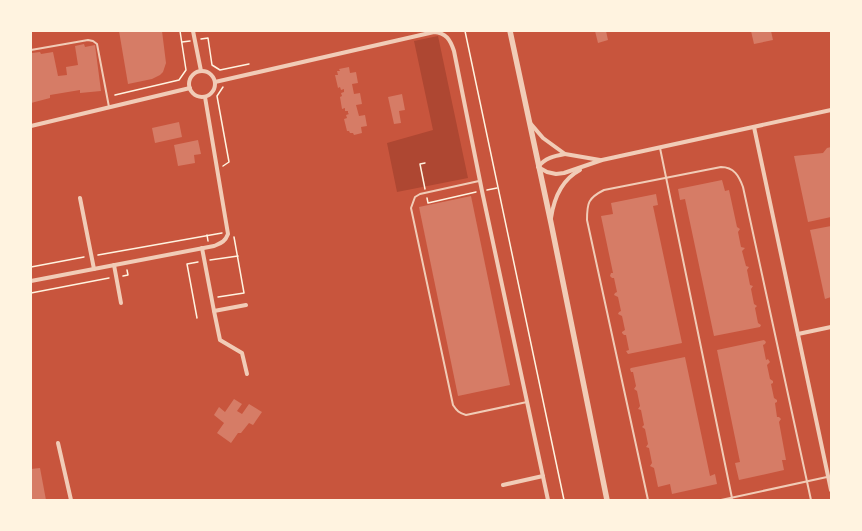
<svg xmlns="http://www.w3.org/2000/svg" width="862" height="531" font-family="Raleway,sans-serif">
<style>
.green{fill:#ae4732}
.building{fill:#d67c66}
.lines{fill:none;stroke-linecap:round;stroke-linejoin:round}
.path{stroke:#fff3e0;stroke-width:1.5}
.service{stroke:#f1ccb7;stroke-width:2}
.minor{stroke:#f1ccb7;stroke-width:4}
.tertiary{stroke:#f1ccb7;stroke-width:5.5}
</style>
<rect width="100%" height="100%" fill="#c8553d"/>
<path class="green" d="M438,36L468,178L397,192L387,143L433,130L414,41Z"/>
<g class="building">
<path d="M119,31H162L166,63L163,72L160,75L152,79L128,84Z"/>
<path d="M595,31H606L608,40L598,43Z"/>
<path d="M751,31H771L773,40L754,44Z"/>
<path d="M84,44L85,47L95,45L101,91L80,93V90L50,95V98L31,103L32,53L40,52L41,54L53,52L58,76L67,75L66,67L78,65L75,46Z"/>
<path d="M349,67L350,73L356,72L358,83L352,84L354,94L360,93L362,104L356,105L359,116L365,115L367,126L361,127L362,133L354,135L353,133H350L349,131H347L344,119L347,118L346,115L349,114L348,113V111H345V108L342,109L340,97L342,96L341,93L344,92V89L341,90L340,87L338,88L335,75H338L337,71H340L339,69Z"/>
<path d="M402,94L405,110L399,111L401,123L394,124L388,97Z"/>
<path d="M179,122L182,137L155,143L152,128Z"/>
<path d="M198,140L201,154L194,155L195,163L178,166L174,145Z"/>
<path d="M831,147V217L808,222L794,156L823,153L827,148Z"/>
<path d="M722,180L725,191L729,190L737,227L740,229L738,232L741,247L745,248L742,251L746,266L749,267L747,270L750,285L753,286L751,289L754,304L757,306L755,308L758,323L761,325L760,327L714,336L685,199L680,200L678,189Z"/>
<path d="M656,194L658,205L653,206L682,343L628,354L626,351L629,350L626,335H624L622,333V332L625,330L622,316L618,314L619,312L621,311L618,297L614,295L615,293L617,292L614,278H612L610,276L611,273H613L601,216L613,214L611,203Z"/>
<path d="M471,196L510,385L458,396L419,207Z"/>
<path d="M831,226V297L825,299L810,230Z"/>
<path d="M764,340L766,342L765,344L763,345L766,360L768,359L770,362L767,365L770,379L773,381V383L771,384L774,398L777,400V402L775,403L777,417H779L781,419L779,422L786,460H782L784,470L739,480L735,463L740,462L717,350Z"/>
<path d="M685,357L710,476L715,474L717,484L672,494L670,484L658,487L654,468L650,466L652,463L649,448L646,447L648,444L645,429L642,427L644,425L641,410L638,409L640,406L637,391L634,389L636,386L633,372H631L630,369L631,368Z"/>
<path d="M234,399L242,404L237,411L242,414L249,404L262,412L253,425L249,423L241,433H238L231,443L217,433L224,423L214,415L219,407L225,412Z"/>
<path d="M40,468L46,500H31V469Z"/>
</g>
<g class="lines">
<g class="path">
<path d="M465,31L564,500"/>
<path d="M201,39L208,38L212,65L220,70L249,64"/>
<path d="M182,42L190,41"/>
<path d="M223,87L217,96L229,162L223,166"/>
<path d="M115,95L179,80L186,70L180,31"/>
<path d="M425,163L420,164L425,189"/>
<path d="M487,190L497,188"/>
<path d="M427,198L428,203L476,192"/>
<path d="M207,235L208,241"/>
<path d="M98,255L222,233"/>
<path d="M210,260L238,256"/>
<path d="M31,267L84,257"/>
<path d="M123,276L128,275L127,270"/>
<path d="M31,293L109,278"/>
<path d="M218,297L244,293L234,237"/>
<path d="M197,318L187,264L198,262"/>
</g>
<g class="service">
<path d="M31,50L88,40L93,41L97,44L109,107"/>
<path d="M660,148L732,498"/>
<path d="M479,181L420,194L415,197L411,208L453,405C457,411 459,413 466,415L527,402"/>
<path d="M648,500L587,220C587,203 588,198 604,190L721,167C734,167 739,176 743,187L811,500"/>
<path d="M721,500L827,477"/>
</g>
<g class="minor">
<path d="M193,31L201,71"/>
<circle cx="202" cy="84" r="13"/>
<path d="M215,82L434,32C446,33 450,39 454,51L482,191L548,500"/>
<path d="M531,124L543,138L565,154L600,160"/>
<path d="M31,126L190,88"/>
<path d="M754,127L831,490"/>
<path d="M565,154C554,156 545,158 538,167L547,172L556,174L564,173L602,160L831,110"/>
<path d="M80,198L94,269"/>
<path d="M551,218C554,198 561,180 580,170"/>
<path d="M202,248L214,311L246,305"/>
<path d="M114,265L121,303"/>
<path d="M31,281L214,246C221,243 225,242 228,234L205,97"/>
<path d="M214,311L220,340L242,353L247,374"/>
<path d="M798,334L831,327"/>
<path d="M58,443L71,500"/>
<path d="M503,485L543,476"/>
</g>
<path class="tertiary" d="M510,31L551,223L607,500"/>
</g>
<rect width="862" height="531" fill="none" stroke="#fff3e0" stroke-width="64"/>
</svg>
